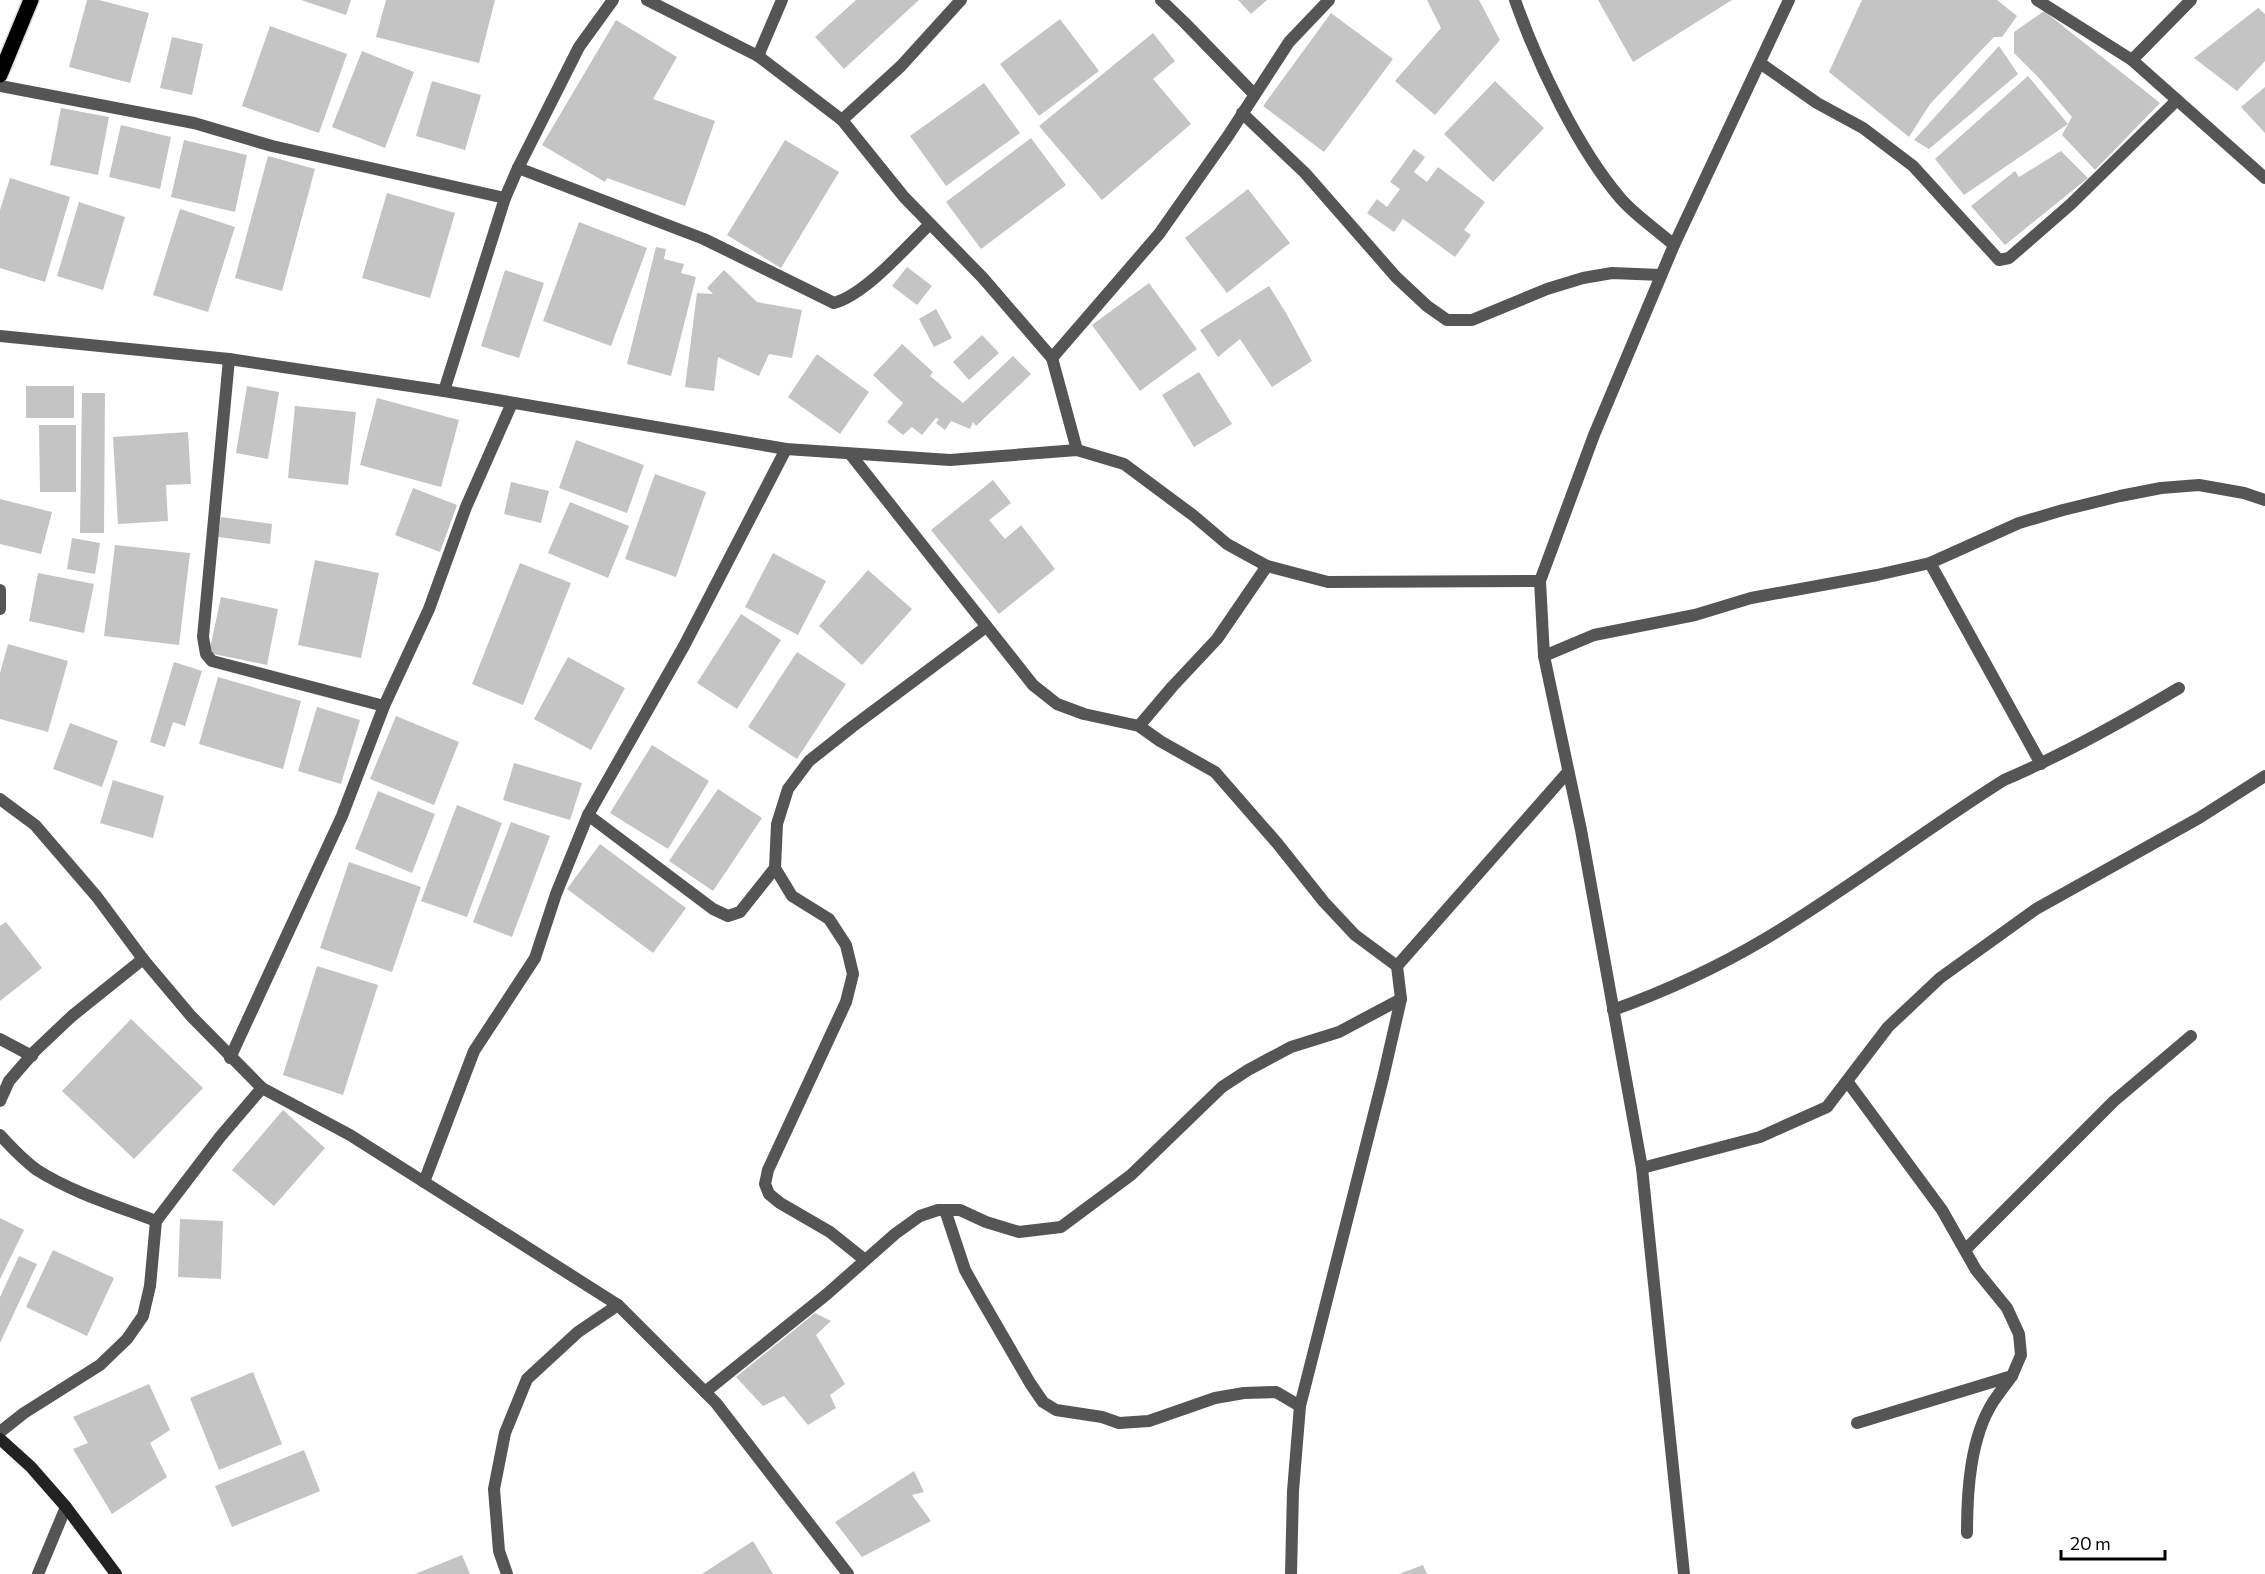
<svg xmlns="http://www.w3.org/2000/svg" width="2265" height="1574" font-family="Commissioner,sans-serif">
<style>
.building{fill:#c4c4c4}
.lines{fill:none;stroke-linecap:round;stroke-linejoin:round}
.primary-casing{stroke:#dbdbdb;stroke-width:18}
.street{stroke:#555;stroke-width:12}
.secondary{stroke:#222;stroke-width:12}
.primary{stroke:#000;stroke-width:15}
</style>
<rect width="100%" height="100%" fill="#fff"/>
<g class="building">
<path d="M87,0H99L149,13L130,83L69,67Z"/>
<path d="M301,0H351L346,15Z"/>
<path d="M386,0H495L479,63L376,37Z"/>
<path d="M856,0H919L844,69L815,37Z"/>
<path d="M1238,0H1267L1251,14Z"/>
<path d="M1427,0H1479L1500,40L1435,115L1395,81L1441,28Z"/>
<path d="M1598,0H1732L1633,62Z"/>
<path d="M1862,0H1997L2017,16L2002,37H1994L1930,104L1909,137L1829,72Z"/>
<path d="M2258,8L2265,14V61L2237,91L2194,58Z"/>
<path d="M2044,11L2160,103L2095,170L2062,135L2072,117L2039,78L2014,53V32Z"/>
<path d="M1331,13L1393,59L1324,152L1263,106Z"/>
<path d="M1060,19L1099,71L1039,116L1000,64Z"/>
<path d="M616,20L677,57L653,99L715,121L685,206L607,178L605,182L542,145Z"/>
<path d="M270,26L347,54L319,133L242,106Z"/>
<path d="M1153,33L1175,61L1153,79L1191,124L1102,200L1039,126Z"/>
<path d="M172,37L203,44L192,95L160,88Z"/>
<path d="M1999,46L2018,74L1929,149L1914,140Z"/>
<path d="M362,51L414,72L385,148L332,127Z"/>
<path d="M2028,76L2068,124L1964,195L1935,159Z"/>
<path d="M432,81L481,95L465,150L416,136Z"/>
<path d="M1495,81L1544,128L1493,182L1444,134Z"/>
<path d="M984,83L1020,133L946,186L910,136Z"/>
<path d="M2265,87V133L2241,107Z"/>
<path d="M61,108L109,117L98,175L50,165Z"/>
<path d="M121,125L171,137L160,189L109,177Z"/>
<path d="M1031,138L1066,185L981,249L946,202Z"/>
<path d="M184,140L247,155L235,212L171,197Z"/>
<path d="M785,140L839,172L781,268L727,235Z"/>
<path d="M1414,149L1425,157L1414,172L1427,182L1438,167L1485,202L1464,230L1471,235L1455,257L1403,219L1394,232L1367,213L1377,199L1387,207L1400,189L1390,182Z"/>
<path d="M2061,151L2088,178L2005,245L1971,206L2015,171L2019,177Z"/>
<path d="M268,156L315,169L282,291L235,278Z"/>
<path d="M10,178L70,197L45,282L0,268V210Z"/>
<path d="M1248,189L1290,243L1227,293L1185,238Z"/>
<path d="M387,193L455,213L430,298L362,278Z"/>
<path d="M79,202L125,217L103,290L57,276Z"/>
<path d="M180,209L235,227L208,312L153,295Z"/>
<path d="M579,222L647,248L611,346L543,321Z"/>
<path d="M656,247L666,249L664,259L684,264L681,273L696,277L671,376L627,364Z"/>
<path d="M907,267L932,286L917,305L892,286Z"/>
<path d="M505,270L544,283L519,358L481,346Z"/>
<path d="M724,270L757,302L802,310L792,358L769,354L759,376L718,357L714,391L685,387L697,293L713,294L707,288Z"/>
<path d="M1149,283L1197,349L1140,391L1092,325Z"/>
<path d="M1269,286L1286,313L1312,361L1272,387L1240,339L1218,357L1200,330Z"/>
<path d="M936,309L952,338L934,347L919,319Z"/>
<path d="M982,335L999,353L969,380L953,362Z"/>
<path d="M902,344L933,372L930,376L963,403L1013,356L1031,374L976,426L973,422L970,429L951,421L945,430L936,423L939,419L936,418L922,435L912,427L903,435L887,422L903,403L873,375Z"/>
<path d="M817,354L869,392L840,434L788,397Z"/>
<path d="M1199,372L1232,424L1194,447L1162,395Z"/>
<rect x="26" y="386" width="48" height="32"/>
<path d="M247,386L279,392L268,459L236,453Z"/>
<path d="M82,393H105L104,533H80Z"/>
<path d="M377,398L459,420L441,487L360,465Z"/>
<path d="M295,406L356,412L348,485L288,478Z"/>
<path d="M39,425H76V492H40Z"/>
<path d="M188,432L191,484L166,485L168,521L118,524L113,437Z"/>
<path d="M576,440L644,465L627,513L559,488Z"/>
<path d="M655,474L706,492L676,577L625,559Z"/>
<path d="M993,480L1011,503L989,520L1005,539L1021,525L1055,569L999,614L931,530Z"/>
<path d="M511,482L549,491L541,523L504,514Z"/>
<path d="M413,488L457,505L440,552L395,535Z"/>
<path d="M0,499L52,512L41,554L0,544Z"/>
<path d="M570,502L629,526L608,578L548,553Z"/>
<path d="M221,517L272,524L270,544L218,537Z"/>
<path d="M72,538L100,543L95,574L67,569Z"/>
<path d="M115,545L190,553L179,645L104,636Z"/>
<path d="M773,553L826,581L798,635L745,607Z"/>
<path d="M315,560L379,573L361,658L298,645Z"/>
<path d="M520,563L571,583L523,705L472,684Z"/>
<path d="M868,570L912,609L862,665L819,626Z"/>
<path d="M38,573L94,584L84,633L29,621Z"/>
<path d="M221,597L278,609L267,665L209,653Z"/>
<path d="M741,614L781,640L737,709L697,683Z"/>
<path d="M8,644L68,661L48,732L0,719V673Z"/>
<path d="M797,652L846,684L797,759L748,727Z"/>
<path d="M568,657L625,688L591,750L534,719Z"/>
<path d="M174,662L202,671L185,726L173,722L165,747L150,742Z"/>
<path d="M218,677L301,701L283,769L199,744Z"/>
<path d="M317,707L360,720L341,784L298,771Z"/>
<path d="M396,716L459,742L434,805L370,779Z"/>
<path d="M70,723L118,741L102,787L53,769Z"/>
<path d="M652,745L709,781L668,849L610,813Z"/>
<path d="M514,763L582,783L570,820L503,800Z"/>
<path d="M113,780L164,796L153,838L100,823Z"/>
<path d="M718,789L762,818L713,891L669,861Z"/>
<path d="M378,791L435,814L412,873L355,849Z"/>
<path d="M457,805L502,823L467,917L421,901Z"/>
<path d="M511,822L550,836L512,937L473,922Z"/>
<path d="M600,844L686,908L653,953L567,889Z"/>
<path d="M349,862L421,887L392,972L320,948Z"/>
<path d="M6,922L42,968L0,1001V926Z"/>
<path d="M317,966L378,985L343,1095L283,1075Z"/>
<path d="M131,1019L203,1088L134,1159L62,1091Z"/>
<path d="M283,1110L325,1148L274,1206L232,1170Z"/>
<path d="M0,1218L24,1230L0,1279Z"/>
<path d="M180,1219L223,1221L221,1279L178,1277Z"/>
<path d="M53,1250L114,1278L87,1336L26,1307Z"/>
<path d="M19,1256L37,1264L0,1343V1297Z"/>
<path d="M815,1313L831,1321L816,1335L845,1384L830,1395L836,1408L808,1425L784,1396L763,1406L736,1377Z"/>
<path d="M253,1372L282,1444L219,1470L190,1398Z"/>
<path d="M149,1384L170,1430L150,1443L167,1477L112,1514L73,1449L88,1443L73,1417Z"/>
<path d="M304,1450L320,1491L232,1527L215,1486Z"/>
<path d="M914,1471L924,1492L912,1495L931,1521L862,1557L835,1522Z"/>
<path d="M753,1541L773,1574H702Z"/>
<path d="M462,1555L470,1574H415Z"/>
<path d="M1423,1565L1427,1574H1399Z"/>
</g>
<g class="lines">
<g class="primary-casing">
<path id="primary" d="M0,75L31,0"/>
</g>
<g class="street">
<path d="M647,0L758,56L842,120L904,197L983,278L1052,358L1077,450"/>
<path d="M1161,0L1185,23L1254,94"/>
<path d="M1515,0C1537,63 1578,149 1621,199C1636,216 1657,230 1674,245"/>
<path d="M2037,0L2132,60L2265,178"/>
<path d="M758,56L782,0"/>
<path d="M2132,60L2191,0"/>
<path d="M1760,63L1817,103L1863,128L1913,166L1999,260L2009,258L2071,204L2177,100"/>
<path d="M0,86L194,123L272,146L505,198"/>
<path d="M1242,113L1305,173L1396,277L1427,306L1447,320H1472L1547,289L1583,278L1612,273L1661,275"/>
<path d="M842,120L901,66L961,0"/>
<path d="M518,168L704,239L834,303C866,294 906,247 930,224"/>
<path d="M0,336L229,359L444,391L786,449L950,460L1077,450L1124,464L1194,516L1227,544L1267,566L1328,582L1540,581"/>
<path d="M1052,358L1159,234L1228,136L1289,42L1329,0"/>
<path d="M229,359L203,637L206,654L212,661L384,706"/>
<path d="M444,391L505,198L518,168L579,47L613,0"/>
<path d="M851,455L1033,685L1057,704L1084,714L1139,726L1160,741L1215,772L1277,843L1324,902L1355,935L1397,966"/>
<path d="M1930,563L2041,764"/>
<path d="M0,590V609"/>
<path d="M1544,656L1594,635L1695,615L1751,598L1877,575L1930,563L2019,523L2063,510L2120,496L2161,488L2199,485L2244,493L2265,500"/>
<path d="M1139,726L1172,687L1217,639L1267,566"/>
<path d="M0,799L35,825L97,897L143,959L191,1016L262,1088L350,1135L618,1305L716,1403L848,1574"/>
<path d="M588,815L713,909L728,916L740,912L775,868"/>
<path d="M1613,1010C1666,991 1716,968 1765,939C1847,890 1923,831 2004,780C2065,754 2122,722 2179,688"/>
<path d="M0,1039L32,1056"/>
<path d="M230,1058L342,816L384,706L429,609L466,507L512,403"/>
<path d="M1847,1081L1942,1210L1976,1270L2007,1308L2019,1334L2021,1355L2012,1376"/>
<path d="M0,1101L9,1081L35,1051L72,1016L143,959"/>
<path d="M0,1135C11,1147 23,1160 37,1170C73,1193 117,1206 156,1221"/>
<path d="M1642,1168L1760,1137L1827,1107L1888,1027L1940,978L2036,909L2199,818L2265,776"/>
<path d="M424,1182L474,1051L535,958L556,894L588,815L684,646L786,449"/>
<path d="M945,1210L965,1270L979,1295L1030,1383L1043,1402L1056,1410L1102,1417L1119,1423L1149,1421L1215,1398L1244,1393L1276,1392L1300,1406"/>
<path d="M1965,1250L2114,1101L2191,1036"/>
<path d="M865,1260L830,1232L780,1203L769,1194L765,1184L768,1170L846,1002L853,974L846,945L829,919L792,896L775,868L777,824L788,789L809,761L852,727L986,627"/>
<path d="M705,1392L827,1294L895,1234L920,1216L938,1210H960L986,1222L1019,1232L1061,1227L1131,1175L1222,1087L1248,1070L1291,1047L1339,1032L1401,999"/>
<path d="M1857,1423L2012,1376C2006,1384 1999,1393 1993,1402C1970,1438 1967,1492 1967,1533"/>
<path d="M0,1432L24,1413L100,1365L127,1339L143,1316L150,1286L156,1221L220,1137L262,1088"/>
<path d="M38,1574L66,1507"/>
<path d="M507,1574L499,1551L494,1489L505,1433L527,1379L578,1332L618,1305"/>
<path d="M1291,1574L1293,1491L1300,1406L1383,1078L1401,999L1397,966L1567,773"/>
<path d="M1684,1574L1642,1168L1581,830L1544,656L1540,581L1594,435L1674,245L1789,0"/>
</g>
<path class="secondary" d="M0,1439L31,1467L66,1507L116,1574"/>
<use href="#primary" class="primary"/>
</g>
<path d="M2061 1550v9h104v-9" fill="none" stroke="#000000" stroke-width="3"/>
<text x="2070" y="1550" font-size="18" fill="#000000" stroke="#ffffff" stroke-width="4.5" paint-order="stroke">20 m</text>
</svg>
